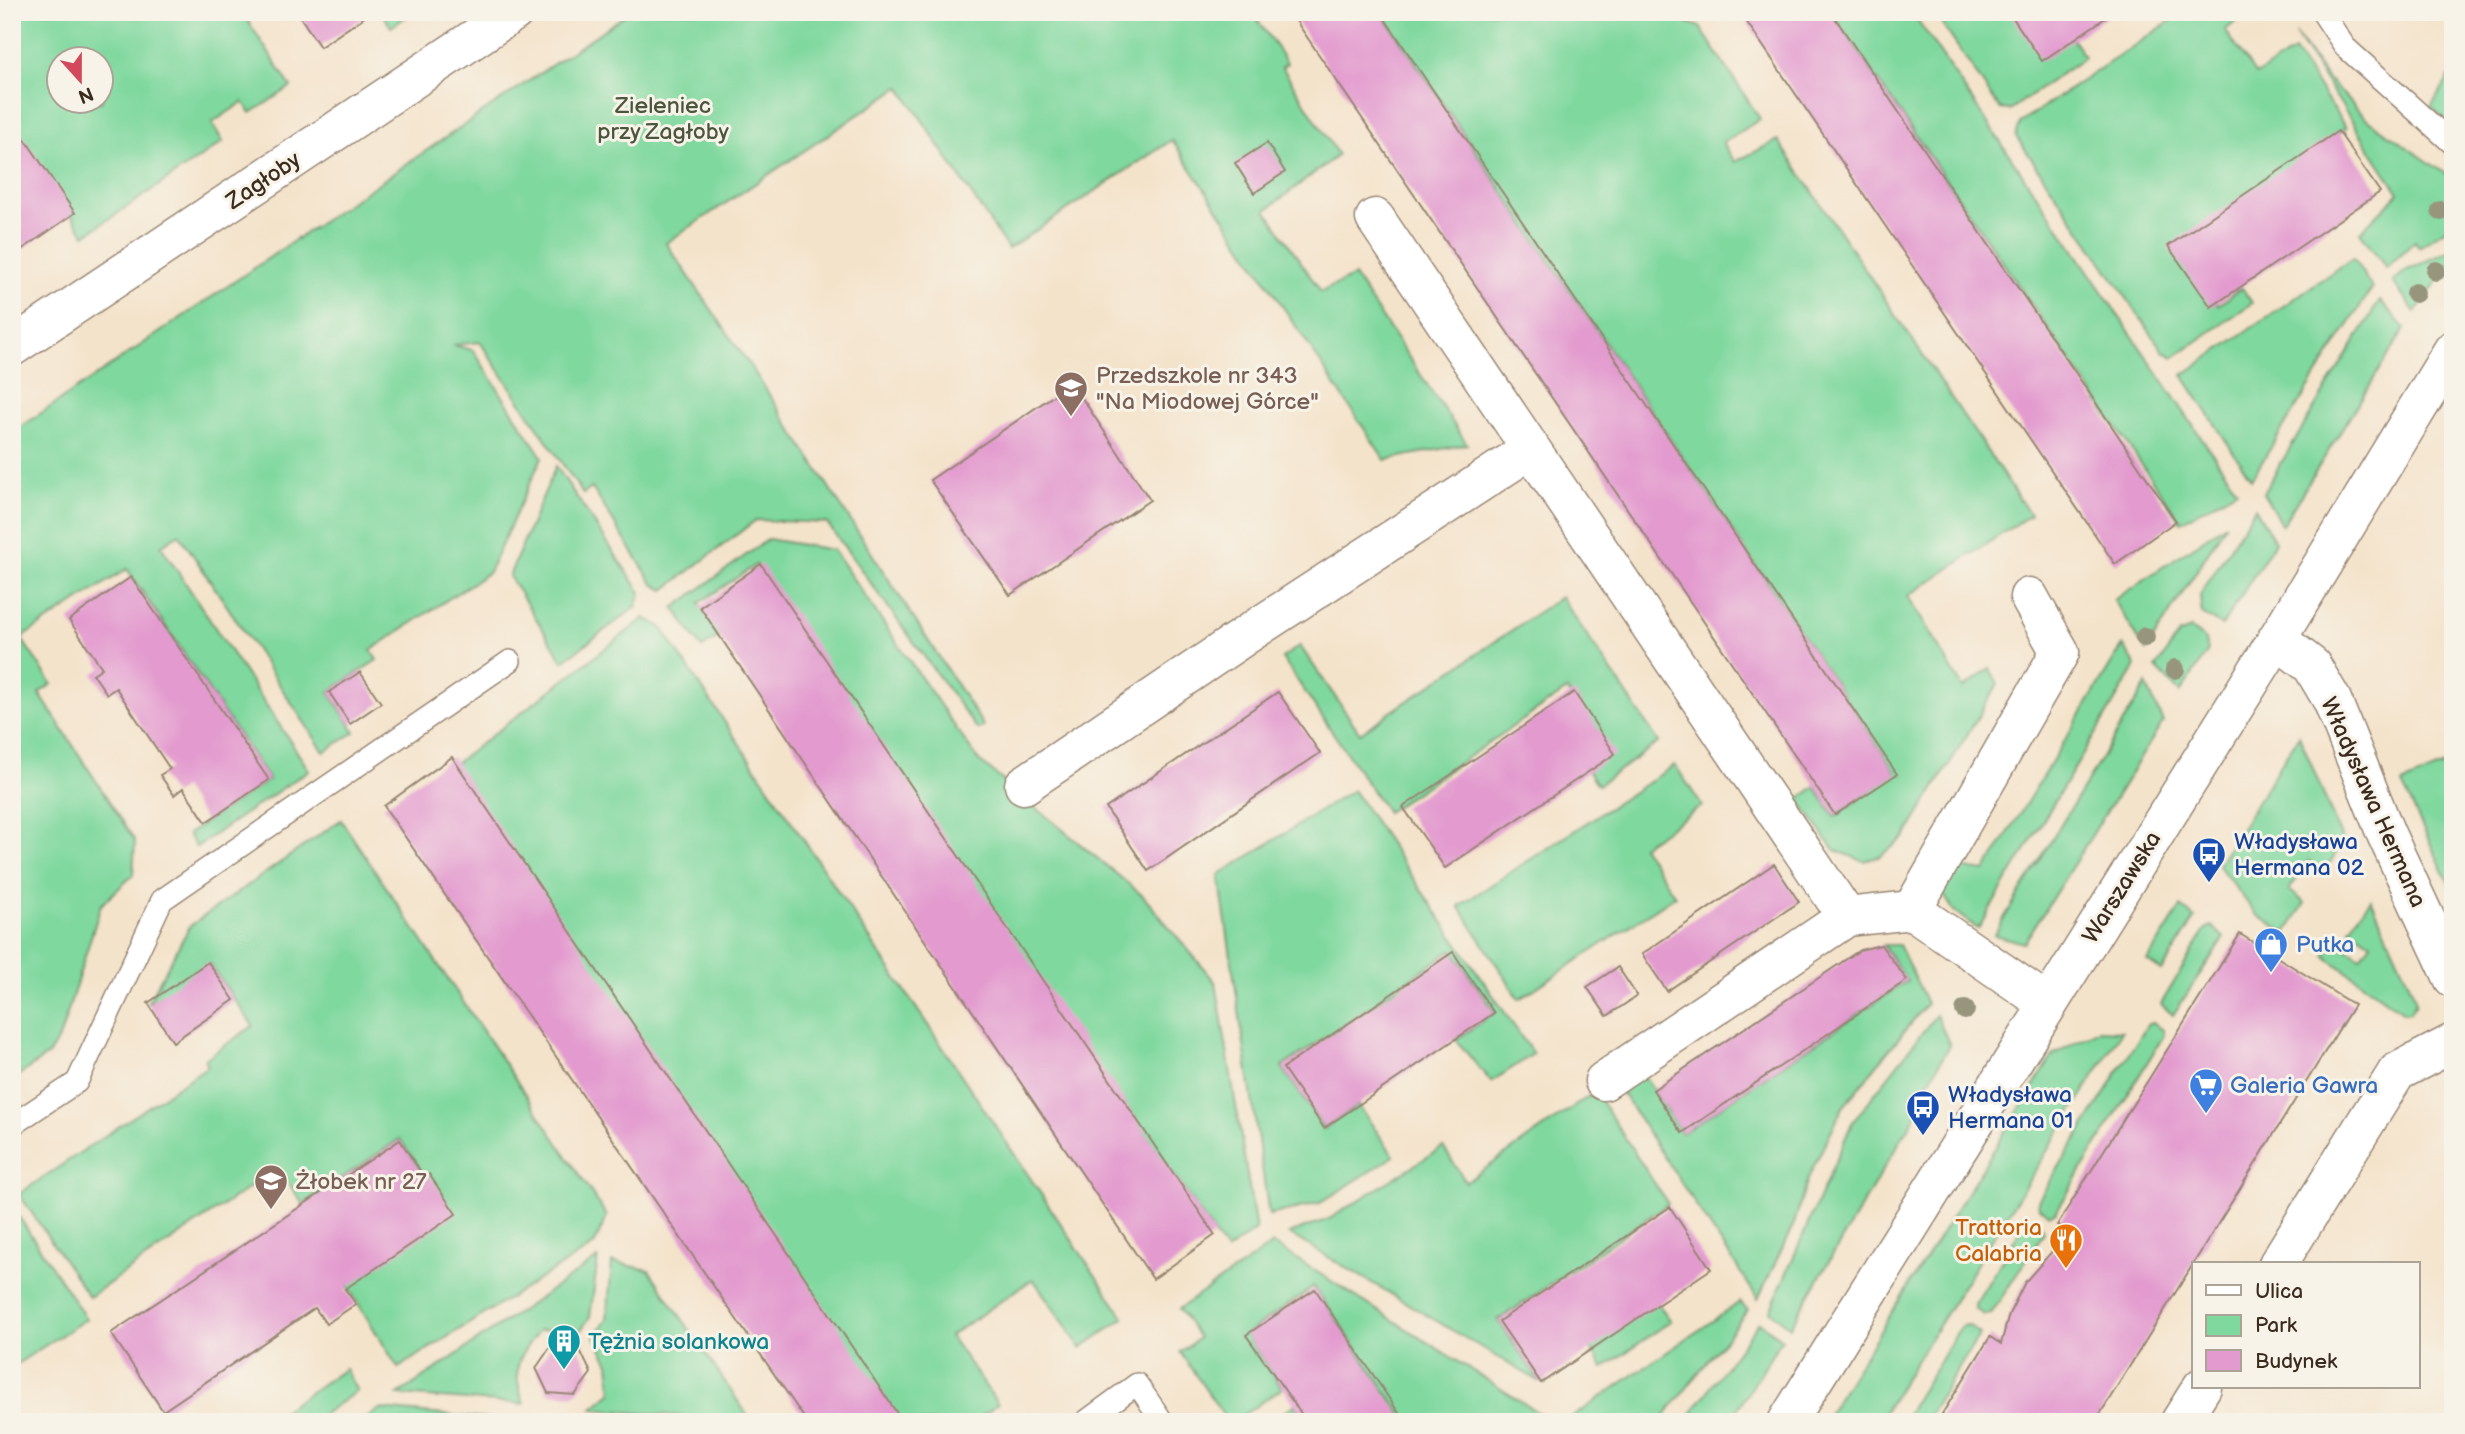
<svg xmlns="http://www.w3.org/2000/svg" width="2465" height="1434" font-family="'Balsamiq Sans',sans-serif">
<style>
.green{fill:#7fd89e;stroke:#5d815e;stroke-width:2;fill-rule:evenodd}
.building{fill:#e39bcf}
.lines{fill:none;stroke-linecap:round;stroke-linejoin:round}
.service-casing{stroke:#988674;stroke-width:24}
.minor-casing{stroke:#988674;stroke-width:41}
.tertiary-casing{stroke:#988674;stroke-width:41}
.service{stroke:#fff;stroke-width:21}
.minor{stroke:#fff;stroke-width:38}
.tertiary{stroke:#fff;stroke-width:38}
.tree{fill:#98957d}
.labels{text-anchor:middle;stroke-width:6;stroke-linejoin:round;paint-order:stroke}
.park-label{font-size:23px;fill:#4c563e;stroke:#f7f3e8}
.street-label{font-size:23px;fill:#3b2a1e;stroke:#f7f3e8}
.education-label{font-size:23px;fill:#785e54;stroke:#f7f3e8;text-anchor:start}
.transit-label{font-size:23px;fill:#164399;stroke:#f7f3e8;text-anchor:start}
.shop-label{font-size:23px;fill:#366cbe;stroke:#f7f3e8;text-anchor:start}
.food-label{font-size:23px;fill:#c56008;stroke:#f7f3e8;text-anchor:end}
.culture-label{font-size:23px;fill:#0d838f;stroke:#f7f3e8;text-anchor:start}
</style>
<rect width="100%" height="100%" fill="#f7f3e8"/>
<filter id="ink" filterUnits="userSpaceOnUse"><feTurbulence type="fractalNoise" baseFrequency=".0143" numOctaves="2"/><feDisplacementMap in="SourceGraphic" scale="14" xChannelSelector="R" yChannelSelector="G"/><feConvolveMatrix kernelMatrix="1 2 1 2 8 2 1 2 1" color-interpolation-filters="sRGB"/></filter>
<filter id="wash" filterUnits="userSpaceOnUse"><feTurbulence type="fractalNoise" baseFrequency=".00686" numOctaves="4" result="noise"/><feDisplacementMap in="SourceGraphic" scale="28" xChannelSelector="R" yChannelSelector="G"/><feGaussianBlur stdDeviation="1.57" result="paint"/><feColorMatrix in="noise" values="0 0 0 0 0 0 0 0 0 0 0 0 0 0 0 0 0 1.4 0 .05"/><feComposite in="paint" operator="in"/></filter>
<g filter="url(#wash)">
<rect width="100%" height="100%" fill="#f4e3cb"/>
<g class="green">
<path d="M12,12H242L291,87L251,113L243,102L212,123L223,142L85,235L12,126ZM60,60H102V102H60Z"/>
<path d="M381,12H413L391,27Z"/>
<path d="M630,12H1252L1287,63L1282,67L1338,155L1266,210L1321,292L1354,276L1467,444L1385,460L1172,140L1008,249L900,87L666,243L757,376L984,727L977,729L827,523L756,520L664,590L653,584L592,488L583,494L480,342L453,345L473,350L542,457L489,572L371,650L377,660L329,692L355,732L324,752L179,534L161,546L309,770L196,847L188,834L269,780L127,569L21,638L52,684L39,693L135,841L133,875L101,905L60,1036L49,1054L12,1080V433Z"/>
<path d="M1381,12H1658L1700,27L1760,119L1723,143L1735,162L1778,140L2030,515L1908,596L1963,688L1990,669L1998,684L1905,837L1881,856L1864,861L1834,850L1798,799L1815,787L1835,816L1896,773Z"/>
<path d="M1831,12H1912L2237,490L2181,522Z"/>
<path d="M1934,12H2018L2070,36L2085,57L2010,110L2000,109Z"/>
<path d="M2184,12H2250L2225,30L2256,75L2294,51L2346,128L2176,244L2218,305L2242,288L2252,303L2174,357L2163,351L2016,136L2020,123Z"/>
<path d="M2295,34L2329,80L2367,119L2453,179V224L2419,247L2415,241L2386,268L2360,232L2399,193Z"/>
<path d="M2453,71V126L2431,107Z"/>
<path d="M2453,249V260L2415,312L2393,282L2405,271Z"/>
<path d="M2353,258L2372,288L2251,479L2183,375Z"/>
<path d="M2380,300L2405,329L2282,525L2263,493Z"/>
<path d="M556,466L641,593L636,607L563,661L509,576Z"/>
<path d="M2255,508L2275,542L2222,626L2202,614L2200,595Z"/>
<path d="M2226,524L2146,651L2114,600Z"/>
<path d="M768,539L833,550L978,760L1143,896L1216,983L1256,1230L1226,1251L756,565L699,603L721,635L702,648L674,608Z"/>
<path d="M1561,597L1659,742L1598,785L1586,767L1609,751L1567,690L1387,812L1282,658L1300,646L1360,733Z"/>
<path d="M645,618L661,627L1124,1318L1081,1348L1033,1279L950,1336L998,1404L973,1422H902L452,766Z"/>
<path d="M2191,629L2206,640L2208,651L2180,693L2156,668L2180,633Z"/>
<path d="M2123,645L2136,666L1978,929L1954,911L1940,889L1956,867L1985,871Z"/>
<path d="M2146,685L2163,722L2024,943L1994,935Z"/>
<path d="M2299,735L2343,842L2324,872L2309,861L2289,890L2305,903L2286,933L2257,915L2218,865Z"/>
<path d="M2453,762V891L2402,784Z"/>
<path d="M1675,765L1702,806L1642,846L1675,896L1519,999L1459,906Z"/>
<path d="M1353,790L1533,1054L1491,1082L1456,1040L1495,1012L1452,950L1282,1067L1324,1129L1358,1105L1394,1156L1320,1203L1269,1215L1219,875Z"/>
<path d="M341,820L607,1216L594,1245L398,1368L348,1287L425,1177L400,1139L303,1204L278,1168L89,1297L19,1194L208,1066L205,1059L253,1026L210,964L147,1004L190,926Z"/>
<path d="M2371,899L2413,992L2416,1003L2410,1012L2404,1013L2325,956L2335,941L2361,957L2371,943L2350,928Z"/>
<path d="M2181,907L2195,918L2162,971L2147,961Z"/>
<path d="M2212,926L2224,938L2173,1015L2161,1004L2206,929Z"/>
<path d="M1883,945H1899L1927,1003L1843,1107L1808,1178L1794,1224L1758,1299L1614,1081L1637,1066L1682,1133L1907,981Z"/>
<path d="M1936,1015L1950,1045L1925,1088V1099L1790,1327L1770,1311L1852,1123Z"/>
<path d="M2153,1022L2163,1030L2164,1035L2056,1212L2049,1214L2039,1208L2038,1201L2147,1025Z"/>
<path d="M2099,1030L2122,1031L1878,1422H1823L2054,1054Z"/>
<path d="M1595,1092L1668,1204L1498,1320L1540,1382L1289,1234L1329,1219L1443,1147L1466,1182Z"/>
<path d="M12,1206L86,1319L12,1367Z"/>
<path d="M2031,1221L2042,1227L2044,1232L1991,1314L1984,1315L1975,1309V1304L2025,1223Z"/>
<path d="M1273,1244L1553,1422H1407L1314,1287L1246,1334L1282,1388L1233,1422H1228L1180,1352L1199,1338L1179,1309Z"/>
<path d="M598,1258L590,1317L580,1331L539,1330C517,1359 511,1368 524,1404L398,1395Z"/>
<path d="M612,1262L649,1270L752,1422L592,1409L612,1392L609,1363L595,1336L607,1319Z"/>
<path d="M1656,1301L1671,1321L1603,1368L1590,1347Z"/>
<path d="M1740,1302L1748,1310L1660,1422H1565Z"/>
<path d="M1759,1322L1782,1339L1729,1422H1685Z"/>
<path d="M1968,1325L1980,1334L1925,1422H1902L1961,1326Z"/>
<path d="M345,1369L357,1391L312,1422H266Z"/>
<path d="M1294,1405L1306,1422H1271Z"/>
<path d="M380,1409L519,1422H360Z"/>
</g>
<g id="blocks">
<g class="building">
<path d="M297,12H372L320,47Z"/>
<path d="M1290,12H1380L1897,774L1835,815Z"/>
<path d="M1740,12H1831L2176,521L2115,564Z"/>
<path d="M2009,12H2114L2042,61Z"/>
<path d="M12,120L75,213L14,255L12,253Z"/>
<path d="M2338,131L2380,192L2211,307L2168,246Z"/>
<path d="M1267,143L1285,172L1254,193L1235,163Z"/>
<path d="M1072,383L1150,500L1010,595L930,480Z"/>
<path d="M761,564L1215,1235L1153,1279L700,607Z"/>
<path d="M131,577L269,780L206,822L183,788L174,795L160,775L170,769L116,688L107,694L93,674L102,668L69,620Z"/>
<path d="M360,672L381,703L350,724L329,692Z"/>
<path d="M1278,692L1320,753L1148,871L1106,808Z"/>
<path d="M1574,692L1615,754L1445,868L1403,807Z"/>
<path d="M452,757L903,1422H807L384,806Z"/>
<path d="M1774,864L1799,902L1667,991L1642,954Z"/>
<path d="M2240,934L2354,1005L2095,1422H1937L1990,1337L2001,1344L2009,1314L2025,1282L2071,1230L2057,1225Z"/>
<path d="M1881,945L1907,980L1682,1133L1653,1090L1860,950Z"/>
<path d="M1453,952L1494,1013L1324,1128L1283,1068Z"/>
<path d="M208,962L234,1000L173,1042L148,1003Z"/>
<path d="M1618,967L1637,996L1607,1016L1587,987Z"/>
<path d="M400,1140L424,1177L429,1174L456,1214L345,1289L356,1304L326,1324L315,1308L163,1411L111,1333Z"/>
<path d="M1670,1207L1711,1269L1541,1383L1499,1321Z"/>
<path d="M1315,1289L1405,1422H1307L1246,1335Z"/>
<path d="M551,1346L579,1348L591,1373L575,1395L548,1393L536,1368Z"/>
</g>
</g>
</g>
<g filter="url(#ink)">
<use href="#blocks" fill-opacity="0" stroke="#988674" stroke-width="2"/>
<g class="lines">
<g class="service-casing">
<g id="service">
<path d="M2322,12L2345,47L2453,144"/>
<path d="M12,1125L77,1082L162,900L510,661"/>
<path d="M1085,1422L1137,1384L1163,1422"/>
</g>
</g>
<g class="minor-casing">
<g id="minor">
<path d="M1375,218L1847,917"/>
<path d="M12,347L514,12"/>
<path d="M2029,597L2060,652L1912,910L2048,1004"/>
<path d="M2277,639L2312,666L2332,700L2386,834L2453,978"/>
<path d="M1024,785L1252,631L1530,450"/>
<path d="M1604,1081L1847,917L1912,910"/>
<path d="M2278,1264L2397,1072L2453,1043"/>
<path d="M2180,1422L2202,1387"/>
</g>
</g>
<g class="tertiary-casing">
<path id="tertiary" d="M1787,1422L2277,639L2453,350"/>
</g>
<use href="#service" class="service"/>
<use href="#minor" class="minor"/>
<use href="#tertiary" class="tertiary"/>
</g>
<g class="tree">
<circle cx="2441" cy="211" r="10"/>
<circle cx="2436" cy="271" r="10"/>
<circle cx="2415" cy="293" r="10"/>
<circle cx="2145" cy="637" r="10"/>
<circle cx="2175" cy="669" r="10"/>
<circle cx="1965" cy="1010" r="10"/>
</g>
</g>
<defs>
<g id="school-pin" transform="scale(1.75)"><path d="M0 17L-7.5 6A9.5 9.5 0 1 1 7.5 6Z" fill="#8d6e63" stroke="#f7f3e8"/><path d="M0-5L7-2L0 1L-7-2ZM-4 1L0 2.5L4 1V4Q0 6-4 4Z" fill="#fff"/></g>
<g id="bus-pin" transform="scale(1.75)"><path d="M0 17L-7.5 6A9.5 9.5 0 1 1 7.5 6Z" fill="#1a4fb4" stroke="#f7f3e8"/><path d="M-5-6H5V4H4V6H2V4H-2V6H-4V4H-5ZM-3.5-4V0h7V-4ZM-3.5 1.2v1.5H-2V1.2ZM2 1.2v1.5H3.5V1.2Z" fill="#fff"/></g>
<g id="shop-pin" transform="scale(1.75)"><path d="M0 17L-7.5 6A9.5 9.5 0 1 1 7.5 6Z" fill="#3f7fe0" stroke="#f7f3e8"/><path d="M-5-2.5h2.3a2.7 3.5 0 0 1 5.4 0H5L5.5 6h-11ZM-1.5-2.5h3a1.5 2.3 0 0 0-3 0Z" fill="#fff"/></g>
<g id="supermarket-pin" transform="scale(1.75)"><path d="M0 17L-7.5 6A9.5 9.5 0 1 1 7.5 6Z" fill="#3f7fe0" stroke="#f7f3e8"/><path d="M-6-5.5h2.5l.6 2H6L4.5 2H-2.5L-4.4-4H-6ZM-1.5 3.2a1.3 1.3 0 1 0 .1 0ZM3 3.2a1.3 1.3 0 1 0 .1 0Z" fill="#fff"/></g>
<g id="restaurant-pin" transform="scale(1.75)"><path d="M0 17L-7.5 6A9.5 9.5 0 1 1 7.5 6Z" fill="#e8710a" stroke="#f7f3e8"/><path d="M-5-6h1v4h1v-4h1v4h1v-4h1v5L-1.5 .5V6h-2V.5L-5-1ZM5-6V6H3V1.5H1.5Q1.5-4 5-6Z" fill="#fff"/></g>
<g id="building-pin" transform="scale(1.75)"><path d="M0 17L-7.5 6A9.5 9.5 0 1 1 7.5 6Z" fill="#0f9aa8" stroke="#f7f3e8"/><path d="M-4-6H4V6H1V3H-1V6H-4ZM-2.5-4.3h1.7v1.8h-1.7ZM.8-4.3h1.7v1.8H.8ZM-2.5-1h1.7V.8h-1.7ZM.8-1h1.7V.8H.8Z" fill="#fff"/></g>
</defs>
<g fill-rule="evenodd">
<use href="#school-pin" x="1071" y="388"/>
<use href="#bus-pin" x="2209" y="854"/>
<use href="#shop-pin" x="2271" y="944"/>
<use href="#supermarket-pin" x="2206" y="1085"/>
<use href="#bus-pin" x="1923" y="1107"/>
<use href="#school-pin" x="271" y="1181"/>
<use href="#restaurant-pin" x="2066" y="1240"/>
<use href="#building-pin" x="564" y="1341"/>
</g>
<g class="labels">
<g class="park-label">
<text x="663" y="113">Zieleniec<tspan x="663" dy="26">przy Zagłoby</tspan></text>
</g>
<g class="street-label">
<text transform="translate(263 180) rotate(-34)" y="8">Zagłoby</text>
<text transform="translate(2374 802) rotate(66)" y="8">Władysława Hermana</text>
<text transform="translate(2121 887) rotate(-58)" y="8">Warszawska</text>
</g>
<g class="education-label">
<text x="1096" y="383">Przedszkole nr 343<tspan x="1096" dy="26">"Na Miodowej Górce"</tspan></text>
<text x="296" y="1189">Żłobek nr 27</text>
</g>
<g class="transit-label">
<text x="2234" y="849">Władysława<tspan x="2234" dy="26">Hermana 02</tspan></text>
<text x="1948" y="1102">Władysława<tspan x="1948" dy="26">Hermana 01</tspan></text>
</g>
<g class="shop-label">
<text x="2296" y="952">Putka</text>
<text x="2230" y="1093">Galeria Gawra</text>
</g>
<g class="food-label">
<text x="2042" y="1235">Trattoria<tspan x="2042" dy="26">Calabria</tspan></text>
</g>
<g class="culture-label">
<text x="588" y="1349">Tężnia solankowa</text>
</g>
</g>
<rect width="2465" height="1434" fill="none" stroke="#f7f3e8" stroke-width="42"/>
<rect x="2192" y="1262" width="228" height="126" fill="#f7f3e8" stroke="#aca397" stroke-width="2"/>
<rect x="2206" y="1285" width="35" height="10" fill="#ffffff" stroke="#aca397" stroke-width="2"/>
<text x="2255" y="1298" font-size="21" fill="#3b2a1e">Ulica</text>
<rect x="2206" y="1315" width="35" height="21" fill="#7fd89e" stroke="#aca397" stroke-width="2"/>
<text x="2255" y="1332" font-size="21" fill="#3b2a1e">Park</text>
<rect x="2206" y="1350" width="35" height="21" fill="#e39bcf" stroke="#aca397" stroke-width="2"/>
<text x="2255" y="1368" font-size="21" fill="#3b2a1e">Budynek</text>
<g transform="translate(80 80) rotate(159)"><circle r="33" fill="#f7f3e8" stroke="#aca397" stroke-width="2"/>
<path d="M0-5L12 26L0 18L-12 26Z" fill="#d1495b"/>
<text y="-10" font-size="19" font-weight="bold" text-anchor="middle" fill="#3b2a1e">N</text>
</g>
</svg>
